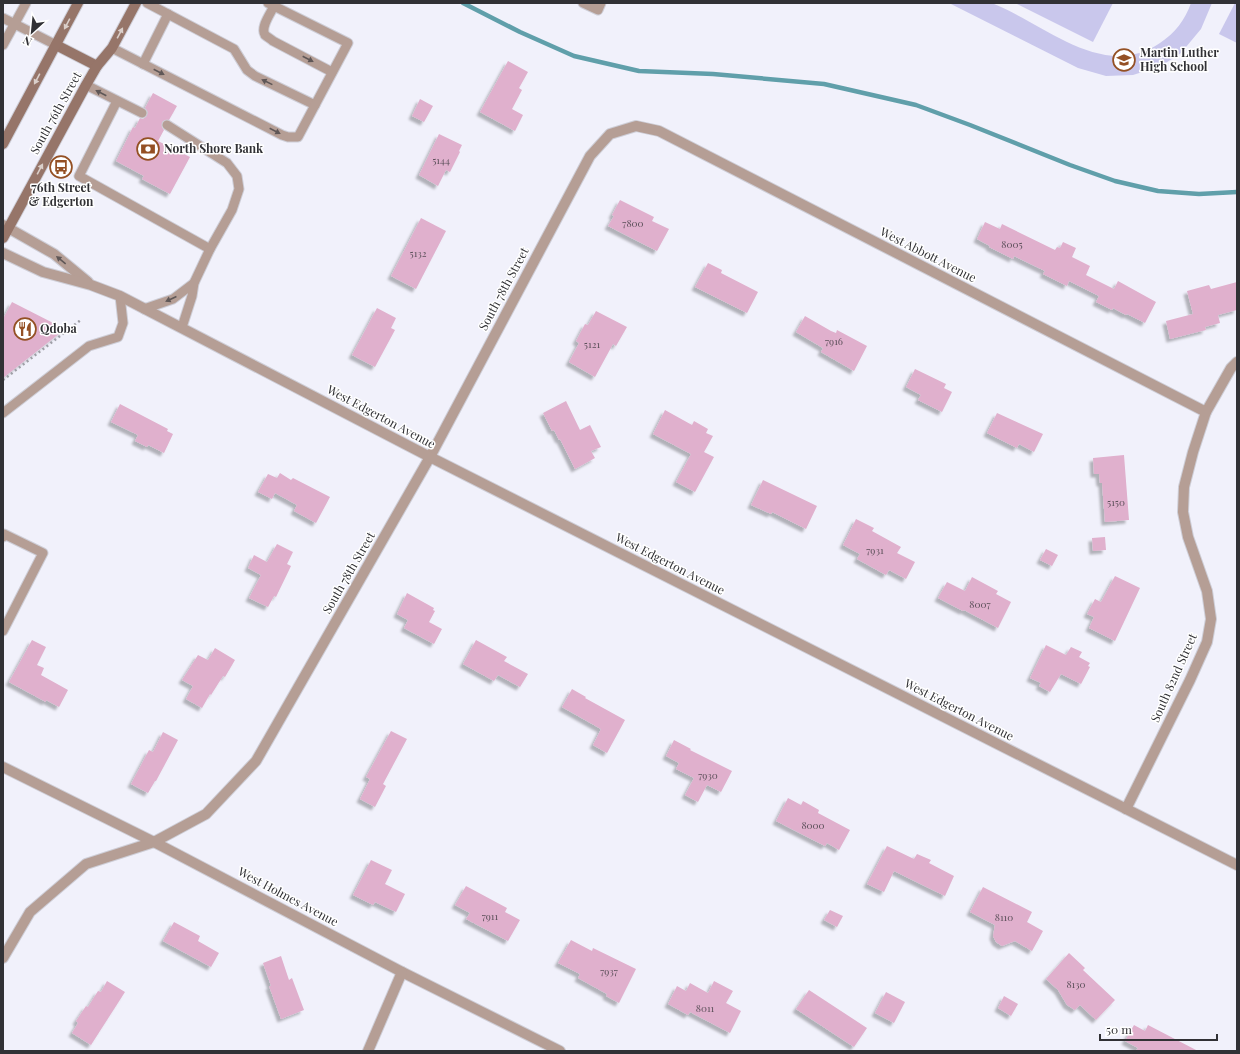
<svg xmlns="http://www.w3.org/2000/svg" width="1240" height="1054" font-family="'Playfair Display',serif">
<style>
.green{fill:#c9c7ec}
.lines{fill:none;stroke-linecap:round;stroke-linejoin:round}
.stream{stroke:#609faa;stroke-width:4.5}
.building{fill:#e0b0cd;filter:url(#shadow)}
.service-casing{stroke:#ceced7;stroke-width:11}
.minor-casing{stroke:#ceced7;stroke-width:12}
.tertiary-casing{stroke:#ceced7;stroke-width:12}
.secondary-casing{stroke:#ceced7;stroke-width:12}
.path{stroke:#9f9fa7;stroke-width:2.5;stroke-dasharray:2 3;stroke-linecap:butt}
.service{stroke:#b59e95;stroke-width:9}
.minor{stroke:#b59e95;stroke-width:10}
.tertiary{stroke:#b59e95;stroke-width:10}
.secondary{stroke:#967569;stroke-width:10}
.oneway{fill:#dacfca}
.oneway2{fill:#5f5757}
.labels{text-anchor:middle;stroke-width:3;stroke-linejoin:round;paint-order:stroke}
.number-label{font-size:10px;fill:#5d515b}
.poi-label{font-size:12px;font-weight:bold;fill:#313135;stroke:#fff;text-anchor:start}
.street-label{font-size:12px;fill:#313135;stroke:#fff}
</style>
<defs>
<filter id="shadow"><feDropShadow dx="-3.5" dy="3.5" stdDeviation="1" flood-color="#0004"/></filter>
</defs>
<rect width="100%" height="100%" fill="#f1f1fb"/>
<g class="green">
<path d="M949,3C959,3 986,1 994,4C1046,25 1103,81 1160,43C1175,33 1185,20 1191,3H1212L1201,29L1181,53L1161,66L1133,75L1106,76L1078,68Z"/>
<path d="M1015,3H1113L1093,42Z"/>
<path d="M1235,3H1237V43L1219,34Z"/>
</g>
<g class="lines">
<path class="stream" d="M463,3L520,32L574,56L639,71L713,74L824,84L916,105L970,125L1070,165L1115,181L1158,191L1199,194L1237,192"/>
</g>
<g class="building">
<path d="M508,61L528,72L519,88L522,90L512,109L523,115L515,131L480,112Z"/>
<path d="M153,93L177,106L169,120H165L162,122V127L164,130L158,141L190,157L170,194L142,179L144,176L116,161L133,127L135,128L140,118L143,119L147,116L148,112L145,108Z"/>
<path d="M420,99L433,106L424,122L412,116Z"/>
<path d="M439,134L462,145L459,151L460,152L450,172L446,170L438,186L419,175Z"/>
<path d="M620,200L654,217L652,221L669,229L657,251L608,226L614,216L612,215Z"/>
<path d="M421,218L446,231L416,289L391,276Z"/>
<path d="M985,222L1000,229L1002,224L1055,250L1057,247L1060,248L1063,242L1076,248L1072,257L1090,266L1086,275L1114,289L1118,281L1156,302L1145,323L1127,314L1126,315L1113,308L1112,310L1096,302L1099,296L1069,281L1067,286L1043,274L1045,271L1014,256L1013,259L989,247L990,246L977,239Z"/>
<path d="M708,263L722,270L721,273L758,292L747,313L695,287Z"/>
<path d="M1237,282V310L1218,315L1220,323L1205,327L1206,330L1170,339L1166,321L1193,314L1187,291L1209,285L1211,289Z"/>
<path d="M12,302L65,329L3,378V319Z"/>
<path d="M377,308L396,318L391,328L395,330L375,367L352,355Z"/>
<path d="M596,311L627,327L616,346L613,344L595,377L569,362L579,343L576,341L585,324L588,325Z"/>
<path d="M805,316L831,331L836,333L837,330L867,346L854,371L821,352L823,348L796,332Z"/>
<path d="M915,369L946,384L944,388L952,392L942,412L918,400L921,395L906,387Z"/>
<path d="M566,401L580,430L590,425L601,447L591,451L595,458L575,469L560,439L559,440L554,430L552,431L543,413Z"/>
<path d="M120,404L168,429L167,431L173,434L164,453L148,445L147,447L135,441L138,435L111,422Z"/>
<path d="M665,410L692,425L694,421L708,429L706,433L713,436L704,452L714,457L695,492L676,482L691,454L653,434Z"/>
<path d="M997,413L1043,434L1034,452L1019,444L1017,448L987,433Z"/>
<path d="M1124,455L1129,520L1105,522L1102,483H1100L1099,474H1094L1093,458Z"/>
<path d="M280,473L291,480L293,478L330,497L316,523L294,511L297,505L275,493L272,499L258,492L268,474L277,478Z"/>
<path d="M763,480L817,506L806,529L772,512L771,514L751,505Z"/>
<path d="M856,519L874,528L872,531L901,547L897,553L915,562L906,579L889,570L886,575L857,559L860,554L843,545Z"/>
<path d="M1105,537L1106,550L1093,551L1092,538Z"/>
<path d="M277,544L293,552L287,564L291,566L276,597L274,596L268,607L249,598L261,575L248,568L254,555L267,562Z"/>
<path d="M1046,549L1058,555L1052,566L1040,560Z"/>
<path d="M1115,576L1140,588L1115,641L1089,628L1094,617L1087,614L1095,599L1101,602Z"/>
<path d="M972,577L998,591L996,594L1011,602L998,628L964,610L963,611L938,598L947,582L965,591Z"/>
<path d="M407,593L434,608L433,610L435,611L429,622L442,629L434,644L404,628L408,620L397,614Z"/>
<path d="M32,640L46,647L37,665L44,668L41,675L68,690L59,707L46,700V702L9,682Z"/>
<path d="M476,640L507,657L504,661L528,674L520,687L498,675L494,681L463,664Z"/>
<path d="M1046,645L1066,655L1071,647L1082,652L1079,657L1090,663L1088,666L1090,667L1081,684L1061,674L1050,692L1039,686L1041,683L1030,678Z"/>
<path d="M215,648L235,660L225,677L223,676L211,695L210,694L202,708L186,699L193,686L182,680L198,655L208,660Z"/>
<path d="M572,689L586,697L585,698L625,720L607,753L593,745L601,729L562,707Z"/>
<path d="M391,731L407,739L383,784L386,786L375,807L360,799L370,779L366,777Z"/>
<path d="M163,732L178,740L156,781H155L148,793L131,784L149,750L153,752Z"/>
<path d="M674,740L691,749L690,750L732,771L721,792L707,785L698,802L685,795L694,778L676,769L679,763L666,756Z"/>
<path d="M788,798L801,805L803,801L819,810L818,813L850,830L839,850L827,843L825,846L776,821Z"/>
<path d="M887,846L914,859L917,854L931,860L929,863L954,876L945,896L894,871L884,892L867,884Z"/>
<path d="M371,860L392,870L385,884L405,894L396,912L375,902L373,905L353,895Z"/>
<path d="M466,886L507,908L505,912L520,920L508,941L466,919L470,913L455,905Z"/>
<path d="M983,887L1032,912L1027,922L1043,931L1032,951L1015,941L1002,946L996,942L993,936L995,925L970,912Z"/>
<path d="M830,910L843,916L837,927L824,920Z"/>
<path d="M174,922L200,936L198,941L219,953L211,967L163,941Z"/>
<path d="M571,940L592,951L593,948L636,969L619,1003L606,996L607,994L578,978L580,974L558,963Z"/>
<path d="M1069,953L1085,968L1083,970L1115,1000L1096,1020L1080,1005L1075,1010L1067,1005L1058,990L1046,979Z"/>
<path d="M281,956L289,980L292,978L304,1010L281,1019L269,986H271L263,963Z"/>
<path d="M107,981L125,992L91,1045L72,1033L78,1023L76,1021L86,1006L88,1007L98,991L101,992Z"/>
<path d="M714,981L733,991L726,1003L741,1011L730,1033L690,1012L688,1015L668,1004L677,986L686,991L690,983L708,993Z"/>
<path d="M809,990L867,1028L854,1047L796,1009Z"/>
<path d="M886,992L905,1002L894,1023L875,1013Z"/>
<path d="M1004,996L1018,1004L1011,1016L998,1008Z"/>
<path d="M1134,1025L1145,1031L1148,1025L1198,1051H1136L1138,1048L1125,1041Z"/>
</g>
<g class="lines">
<g class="service-casing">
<g id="service">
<path d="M147,3L234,49L247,70L255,76L315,105"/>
<path d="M583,3L598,10L601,3"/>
<path d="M274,6C271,13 260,27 265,35C267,37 271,39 273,41L332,72"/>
<path d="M3,18L56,45"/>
<path d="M3,45L26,3"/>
<path d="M112,48L282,135L288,137H298L348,43L268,3"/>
<path d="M143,64L168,14"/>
<path d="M86,85L142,113"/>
<path d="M117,101L79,176L210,249"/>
<path d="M167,125L227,163L237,176L239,189L232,210L210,249L194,283L192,296L182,327"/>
<path d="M144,309L173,299L194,283"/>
<path d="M3,413L89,346L118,337L123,323L120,296"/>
<path d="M3,537L4,534L43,553L3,631"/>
</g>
</g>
<g class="minor-casing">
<g id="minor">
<path d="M3,767L154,842L402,972L560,1051"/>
<path d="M1126,809L1190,680L1207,642L1211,619L1207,591L1188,537L1183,512L1184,487L1193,452L1206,412L1231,368L1237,362"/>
<path d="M3,958L30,912L86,864L154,842L206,814L256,761L430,457L590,156L610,134L636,126L659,131L1206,412"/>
<path d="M368,1051L402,972"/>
</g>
</g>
<g class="tertiary-casing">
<g id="tertiary">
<path d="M3,225L54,254L88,282"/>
<path d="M3,253L43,272L91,285L120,296L430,457L1237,865"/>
</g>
</g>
<g class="secondary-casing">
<g id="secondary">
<path d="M56,45L97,66"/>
<path d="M3,144L78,3"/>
<path d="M3,238L86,85L97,66L112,48L136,3"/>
</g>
</g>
<path class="path" d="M3,380L82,319"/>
<use href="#service" class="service"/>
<use href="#minor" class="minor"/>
<use href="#tertiary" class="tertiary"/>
<use href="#secondary" class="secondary"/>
</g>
<defs><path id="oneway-solid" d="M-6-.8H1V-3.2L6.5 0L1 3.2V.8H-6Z"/></defs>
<g class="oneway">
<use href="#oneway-solid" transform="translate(67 24) rotate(118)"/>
<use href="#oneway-solid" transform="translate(120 33) rotate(-62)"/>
<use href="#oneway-solid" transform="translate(37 79) rotate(118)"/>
<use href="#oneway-solid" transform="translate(40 169) rotate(-62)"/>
</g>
<g class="oneway2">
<use href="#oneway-solid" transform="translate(308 59) rotate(27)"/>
<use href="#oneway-solid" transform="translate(159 72) rotate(27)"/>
<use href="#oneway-solid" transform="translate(267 82) rotate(-154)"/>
<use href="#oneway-solid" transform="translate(101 93) rotate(-153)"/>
<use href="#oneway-solid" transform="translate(275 131) rotate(27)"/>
<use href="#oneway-solid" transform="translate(61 260) rotate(-141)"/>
<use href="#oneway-solid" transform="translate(171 299) rotate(155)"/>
</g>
<defs>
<g id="school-ring" transform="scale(1.15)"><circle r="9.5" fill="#fff" stroke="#945024" stroke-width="1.5"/><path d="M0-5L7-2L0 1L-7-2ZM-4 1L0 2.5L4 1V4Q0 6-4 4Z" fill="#945024"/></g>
<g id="bank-ring" transform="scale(1.15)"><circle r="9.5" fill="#fff" stroke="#945024" stroke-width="1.5"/><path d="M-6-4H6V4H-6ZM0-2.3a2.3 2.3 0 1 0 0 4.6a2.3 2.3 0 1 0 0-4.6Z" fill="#945024"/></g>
<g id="bus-ring" transform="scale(1.15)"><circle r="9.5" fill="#fff" stroke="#945024" stroke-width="1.5"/><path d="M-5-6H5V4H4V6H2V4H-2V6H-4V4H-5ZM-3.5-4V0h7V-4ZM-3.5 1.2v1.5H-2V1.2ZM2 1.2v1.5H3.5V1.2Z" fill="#945024"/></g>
<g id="restaurant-ring" transform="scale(1.15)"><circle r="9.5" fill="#fff" stroke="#945024" stroke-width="1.5"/><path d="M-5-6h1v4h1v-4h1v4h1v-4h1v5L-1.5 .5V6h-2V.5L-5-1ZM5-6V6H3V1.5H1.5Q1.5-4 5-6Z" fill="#945024"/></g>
</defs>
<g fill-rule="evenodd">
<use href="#school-ring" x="1124" y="60"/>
<use href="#bank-ring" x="148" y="149"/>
<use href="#bus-ring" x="61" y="167"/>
<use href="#restaurant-ring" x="25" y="329"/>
</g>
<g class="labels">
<g class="number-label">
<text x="441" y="164">5144</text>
<text x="633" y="227">7800</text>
<text x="1012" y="248">8005</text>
<text x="418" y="257">5132</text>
<text x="834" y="345">7916</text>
<text x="592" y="348">5121</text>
<text x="1116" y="506">5150</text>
<text x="875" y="554">7931</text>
<text x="980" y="608">8007</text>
<text x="708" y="779">7930</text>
<text x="813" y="829">8000</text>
<text x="490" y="920">7911</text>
<text x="1004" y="921">8110</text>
<text x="609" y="975">7937</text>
<text x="1076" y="988">8130</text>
<text x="705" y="1012">8011</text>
</g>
<g class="poi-label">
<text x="1140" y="57">Martin Luther<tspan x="1140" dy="14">High School</tspan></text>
<text x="164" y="153">North Shore Bank</text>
<text x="61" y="192" text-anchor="middle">76th Street<tspan x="61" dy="14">&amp; Edgerton</tspan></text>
<text x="40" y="333">Qdoba</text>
</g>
<g class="street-label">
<text transform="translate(56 113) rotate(-61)" y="4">South 76th Street</text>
<text transform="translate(928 255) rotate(27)" y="4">West Abbott Avenue</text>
<text transform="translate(504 289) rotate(-62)" y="4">South 78th Street</text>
<text transform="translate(381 417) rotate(28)" y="4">West Edgerton Avenue</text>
<text transform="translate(670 564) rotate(27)" y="4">West Edgerton Avenue</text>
<text transform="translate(349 573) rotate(-60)" y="4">South 78th Street</text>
<text transform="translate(1174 678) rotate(-66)" y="4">South 82nd Street</text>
<text transform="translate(959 710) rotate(27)" y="4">West Edgerton Avenue</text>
<text transform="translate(288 897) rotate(28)" y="4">West Holmes Avenue</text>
</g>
</g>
<rect width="1240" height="1054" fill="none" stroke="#313135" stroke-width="8"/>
<g transform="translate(32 32) rotate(207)" stroke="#ffffff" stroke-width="3" paint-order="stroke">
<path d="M0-3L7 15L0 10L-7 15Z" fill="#313135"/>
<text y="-6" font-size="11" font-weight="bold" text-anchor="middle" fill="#313135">N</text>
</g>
<path d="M1100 1034v6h117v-6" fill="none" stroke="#313135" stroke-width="2"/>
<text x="1106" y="1034" font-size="12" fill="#313135" stroke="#ffffff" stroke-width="3" paint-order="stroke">50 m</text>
</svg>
